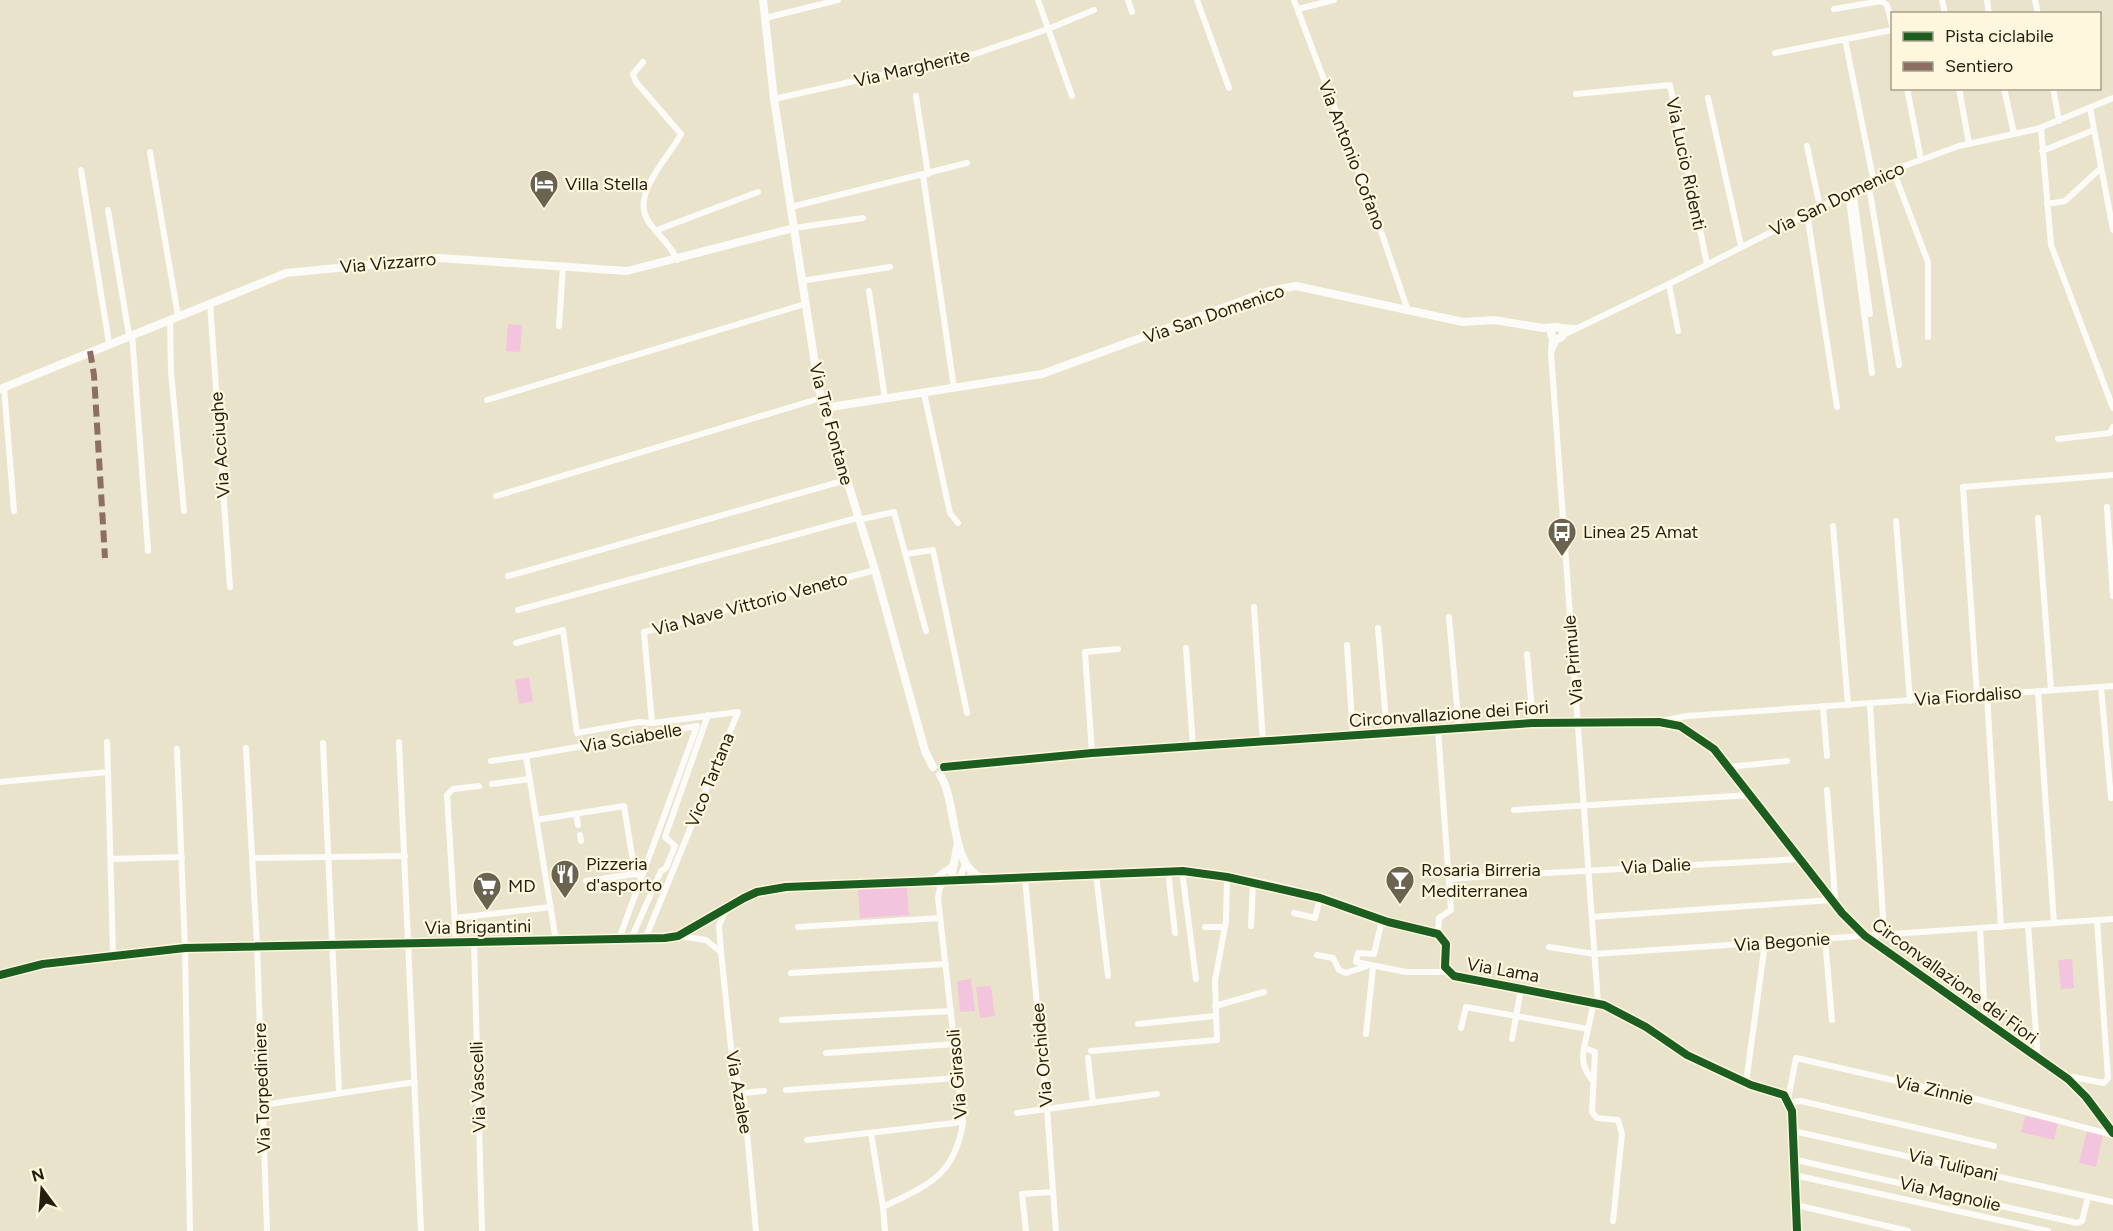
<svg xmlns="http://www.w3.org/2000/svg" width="2113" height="1231" font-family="Figtree,sans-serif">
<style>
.green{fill:#f3c4de}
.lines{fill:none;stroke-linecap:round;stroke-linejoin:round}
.minor{stroke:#fcfbf7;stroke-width:6}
.tertiary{stroke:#fcfbf7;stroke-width:8}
.quiet{stroke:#8d6e63;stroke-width:6;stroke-dasharray:12 6;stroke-linecap:butt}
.cycleway-casing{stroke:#fff7dd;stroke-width:11}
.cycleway{stroke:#1b5e20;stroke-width:8}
.labels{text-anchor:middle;stroke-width:4.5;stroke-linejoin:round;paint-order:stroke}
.street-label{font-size:18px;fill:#241e0e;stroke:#fff7dd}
.poi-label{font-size:18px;fill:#241e0e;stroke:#fff7dd;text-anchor:start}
</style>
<rect width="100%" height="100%" fill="#eae3cb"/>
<g class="green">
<path d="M508,324L522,325L520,352L506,351Z"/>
<path d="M529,677L533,701L519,704L515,680Z"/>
<path d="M907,886L909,915L860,918L858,889Z"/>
<path d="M2072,959L2074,988L2061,989L2058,960Z"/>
<path d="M971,979L975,1011L960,1012L957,981Z"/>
<path d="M991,986L995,1016L980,1018L976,987Z"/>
<path d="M2025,1116L2058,1123L2054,1140L2021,1132Z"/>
<path d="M2087,1131L2103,1134L2096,1167L2079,1163Z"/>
</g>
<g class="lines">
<g class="minor">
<path d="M1038,0L1072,96"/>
<path d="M1128,0L1132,12"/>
<path d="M1197,0L1229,88"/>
<path d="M1294,0L1382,234L1408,311"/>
<path d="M1942,0L1945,14"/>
<path d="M1987,0L1989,14"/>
<path d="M2035,0L2038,14"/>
<path d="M1298,9L1334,0"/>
<path d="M1834,9L1881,1L1887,5L1892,25"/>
<path d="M765,18L838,0"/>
<path d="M1845,39L1873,178"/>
<path d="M1775,53L1892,30"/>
<path d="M643,62L633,74L636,82L681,134C670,156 632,192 647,219C655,234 670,242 677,260"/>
<path d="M1907,88L1921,160"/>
<path d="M1959,88L1969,144"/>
<path d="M2004,88L2014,134"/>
<path d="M2053,88L2059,121"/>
<path d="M1576,94L1670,85L1707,264"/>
<path d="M916,96L928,174"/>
<path d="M1708,98L1741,246"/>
<path d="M774,99L975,54L1048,29L1094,10"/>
<path d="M2090,108L2113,230"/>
<path d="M2041,128L2051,245L2113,408"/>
<path d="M1807,146L1820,207"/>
<path d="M2042,151L2094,130"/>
<path d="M150,152L178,316"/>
<path d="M81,170L109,343"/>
<path d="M1893,170L1928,262V337"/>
<path d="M923,175L954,388"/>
<path d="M1868,181L1899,365"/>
<path d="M1853,189L1870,314"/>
<path d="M1848,192L1872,373"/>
<path d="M2047,204L2065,201L2101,168"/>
<path d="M791,207L967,163"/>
<path d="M108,210L129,335"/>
<path d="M1807,213L1837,407"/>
<path d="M794,228L863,218"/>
<path d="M657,230L758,192"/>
<path d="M801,281L890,267"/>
<path d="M1669,284L1678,331"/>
<path d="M869,291L885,399"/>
<path d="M210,303L230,587"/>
<path d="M170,319L171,372L184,511"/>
<path d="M559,326L563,266"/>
<path d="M1560,327L1577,328"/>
<path d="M132,334L148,551"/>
<path d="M1563,335L1669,284L1893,170L1959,146L2037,129L2113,98"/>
<path d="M1552,336L1551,353L1598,1003"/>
<path d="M1552,350L1558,338"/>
<path d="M4,387L14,511"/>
<path d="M924,393L950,513L958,523"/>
<path d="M487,400L805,304"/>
<path d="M2058,439L2110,433L2113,427"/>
<path d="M496,496L821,398"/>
<path d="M2107,507L2113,596"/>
<path d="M2038,518L2051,690"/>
<path d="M858,520L894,512L926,631"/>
<path d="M1896,521L1910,701"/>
<path d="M1833,526L1848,705"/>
<path d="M906,554L933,550L967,713"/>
<path d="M508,576L846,480"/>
<path d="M1254,607L1263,742"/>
<path d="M518,610L857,518"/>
<path d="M1449,617L1459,728"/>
<path d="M1378,628L1387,733"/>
<path d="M516,643L563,630L577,733L639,722L652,723L738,712L645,939"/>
<path d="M1347,645L1353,736"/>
<path d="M1186,648L1193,747"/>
<path d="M1527,654L1533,723"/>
<path d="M2101,687L2111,798"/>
<path d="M2038,691L2054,923"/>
<path d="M1977,695L1963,487L2113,475"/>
<path d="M1987,695L2001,927"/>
<path d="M1870,704L1884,935"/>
<path d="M1823,706L1827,756"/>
<path d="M1662,721L1687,716L2113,686"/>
<path d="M652,723L644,632L875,570"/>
<path d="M107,742L108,772"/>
<path d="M399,742L421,1231"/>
<path d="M323,743L339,1092"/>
<path d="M246,748L257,945L267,1231"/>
<path d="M177,749L185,948L190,1231"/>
<path d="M1092,753L1085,652L1118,649"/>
<path d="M491,761L526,756"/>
<path d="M1728,767L1787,761"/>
<path d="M0,782L108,772L113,954"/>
<path d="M492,784L530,779"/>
<path d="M1514,810L1751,795"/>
<path d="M576,814L578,825"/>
<path d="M536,820L624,806L635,874L641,876"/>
<path d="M580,835L581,841"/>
<path d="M253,858L405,856"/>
<path d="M111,859L182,857"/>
<path d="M1168,871L1175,933"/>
<path d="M1182,871L1196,979"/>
<path d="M1096,874L1108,976"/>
<path d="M1510,875L1801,859"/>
<path d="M934,879L952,866"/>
<path d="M1025,879L1047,1109L1056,1231"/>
<path d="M1449,879L1503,875"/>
<path d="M586,881L635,874"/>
<path d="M726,909L719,926L721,952L733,1067L744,1100L756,1231"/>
<path d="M1294,913L1315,918L1320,898"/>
<path d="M1592,917L1832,900L1835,897L1827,790"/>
<path d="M455,918L551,907"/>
<path d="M1382,920L1374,954L1358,953L1356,962L1406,972H1447"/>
<path d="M2028,925L2038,1059"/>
<path d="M1251,926L1253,882"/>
<path d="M798,927L940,918"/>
<path d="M1205,927H1224"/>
<path d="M1980,928L1985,1019"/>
<path d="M1438,934L1439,918L1451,910L1438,730"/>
<path d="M679,936L706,940L721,952"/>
<path d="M631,939L661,871L666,868L675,846L665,837L708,715"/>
<path d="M1825,939L1832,1020"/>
<path d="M556,941L526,756L697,726L619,939"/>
<path d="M456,942L447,795L453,789L479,786"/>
<path d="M474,942L482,1231"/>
<path d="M1549,947L1595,954L2113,919"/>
<path d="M1317,955L1333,958L1339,970L1346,973L1367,966"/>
<path d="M791,973L946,964"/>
<path d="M0,975L43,964L185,948L665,938L678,936L757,892L786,887L955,880L961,875L965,864"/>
<path d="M1215,1006L1264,992"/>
<path d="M782,1020L951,1011"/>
<path d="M1138,1024L1215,1016"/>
<path d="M1461,1028L1466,1007L1588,1029L1594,1002"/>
<path d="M1588,1029L1584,1048L1595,1052L1592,1112L1597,1118L1618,1120L1622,1134L1613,1221"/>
<path d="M1366,1034L1373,967"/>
<path d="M1512,1039L1521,989"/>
<path d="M1584,1048C1581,1062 1585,1071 1593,1081"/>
<path d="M1091,1051L1217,1040L1215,981L1226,921L1227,877"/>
<path d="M826,1053L955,1044"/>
<path d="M1088,1058L1093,1103"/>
<path d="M2068,1079L2073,1077L2104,1083L2108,1078L2097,920"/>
<path d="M1746,1083L1765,943"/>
<path d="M786,1090L958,1078"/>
<path d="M742,1093L764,1091"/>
<path d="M1788,1100L1796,1058L1980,1100L2113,1135"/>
<path d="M1789,1103L1801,1101L1994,1146"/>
<path d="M263,1105L415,1082"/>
<path d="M1017,1113L1157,1094"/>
<path d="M1793,1131L2113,1202"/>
<path d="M871,1133L883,1207"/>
<path d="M807,1140L963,1122"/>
<path d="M1792,1159L2077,1223L2082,1221L2088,1197"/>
<path d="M1794,1175L2048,1231"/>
<path d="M1796,1205L1908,1231"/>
<path d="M885,1231L883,1207C928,1185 955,1176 963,1122L938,898L940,887L948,879"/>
<path d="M1026,1231L1022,1194L1053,1192"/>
</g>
<g class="tertiary">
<path d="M763,0L774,99L819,390L875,570L925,751L933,767"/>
<circle cx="1557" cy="333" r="6"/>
<path d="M0,389L286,273L440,258L627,271L794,228"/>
<path d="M824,408L1042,374L1269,291L1296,286L1463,322L1494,320L1543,328L1556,327"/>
<path d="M944,767L1092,753L1533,723L1659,722L1680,726L1714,749L1842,913L1865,936L2068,1079L2086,1097L2113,1133"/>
<path d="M940,775C958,802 949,868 984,879"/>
<path d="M958,843L952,873L955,880L990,881L1157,871C1211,871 1268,882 1319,898C1343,905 1365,915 1388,922C1403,926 1441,930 1446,944L1445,967L1454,976L1604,1005L1646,1027L1687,1055L1751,1085L1784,1095L1792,1111L1797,1231"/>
</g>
<path class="quiet" d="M90,351L94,375L105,558"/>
<g class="cycleway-casing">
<g id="cycleway">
<path d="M944,767L1092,753L1533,723L1659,722L1680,726L1714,749L1842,913L1865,936L2068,1079L2086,1097L2113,1133"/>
<path d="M0,975L43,964L185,948L665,938L678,936L744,898L757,892L786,887L1183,871L1227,877L1320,898L1388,922L1438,934L1446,944L1445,967L1454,976L1604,1005L1646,1027L1687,1055L1751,1085L1784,1095L1792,1111L1797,1231"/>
</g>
</g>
<use href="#cycleway" class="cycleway"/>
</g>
<defs>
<g id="hotel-pin" transform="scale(1.5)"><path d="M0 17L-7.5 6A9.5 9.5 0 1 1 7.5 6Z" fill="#696350" stroke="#fff7dd"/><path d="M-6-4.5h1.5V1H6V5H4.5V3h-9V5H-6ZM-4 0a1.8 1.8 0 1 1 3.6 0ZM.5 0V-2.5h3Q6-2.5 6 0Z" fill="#fff"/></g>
<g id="bus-pin" transform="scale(1.5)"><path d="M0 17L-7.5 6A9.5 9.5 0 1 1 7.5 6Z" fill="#696350" stroke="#fff7dd"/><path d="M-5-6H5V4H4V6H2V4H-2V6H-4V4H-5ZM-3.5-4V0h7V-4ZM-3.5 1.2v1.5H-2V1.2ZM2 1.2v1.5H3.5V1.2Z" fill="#fff"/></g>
<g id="restaurant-pin" transform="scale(1.5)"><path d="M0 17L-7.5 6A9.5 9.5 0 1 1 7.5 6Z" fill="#696350" stroke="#fff7dd"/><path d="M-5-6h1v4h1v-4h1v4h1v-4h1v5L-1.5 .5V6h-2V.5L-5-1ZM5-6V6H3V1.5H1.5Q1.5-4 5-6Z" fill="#fff"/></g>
<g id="bar-pin" transform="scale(1.5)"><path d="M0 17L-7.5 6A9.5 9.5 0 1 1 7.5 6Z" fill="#696350" stroke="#fff7dd"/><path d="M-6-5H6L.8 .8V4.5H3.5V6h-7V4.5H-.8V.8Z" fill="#fff"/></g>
<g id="supermarket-pin" transform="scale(1.5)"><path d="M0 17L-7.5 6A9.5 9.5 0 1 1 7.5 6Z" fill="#696350" stroke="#fff7dd"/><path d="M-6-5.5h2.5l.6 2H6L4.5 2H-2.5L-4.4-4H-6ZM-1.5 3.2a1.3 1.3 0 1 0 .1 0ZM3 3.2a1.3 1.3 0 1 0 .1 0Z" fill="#fff"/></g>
</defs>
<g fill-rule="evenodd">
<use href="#hotel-pin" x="544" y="184"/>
<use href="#bus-pin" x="1562" y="532"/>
<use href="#restaurant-pin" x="565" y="874"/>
<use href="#bar-pin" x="1400" y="880"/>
<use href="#supermarket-pin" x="487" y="886"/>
</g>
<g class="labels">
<g class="street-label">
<text transform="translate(912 68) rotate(-13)" y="6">Via Margherite</text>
<text transform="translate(1352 155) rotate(69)" y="6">Via Antonio Cofano</text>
<text transform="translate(1686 164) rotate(78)" y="6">Via Lucio Ridenti</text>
<text transform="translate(1837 199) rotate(-26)" y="6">Via San Domenico</text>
<text transform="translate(388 263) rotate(-5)" y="6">Via Vizzarro</text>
<text transform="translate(1214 314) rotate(-19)" y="6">Via San Domenico</text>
<text transform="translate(831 424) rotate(75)" y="6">Via Tre Fontane</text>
<text transform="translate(220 445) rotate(-94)" y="6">Via Acciughe</text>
<text transform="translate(750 604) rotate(-15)" y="6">Via Nave Vittorio Veneto</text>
<text transform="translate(1573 660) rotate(-95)" y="6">Via Primule</text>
<text transform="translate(1968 696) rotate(-4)" y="6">Via Fiordaliso</text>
<text transform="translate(1449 714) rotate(-4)" y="6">Circonvallazione dei Fiori</text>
<text transform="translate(631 738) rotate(-10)" y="6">Via Sciabelle</text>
<text transform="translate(710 780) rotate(-68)" y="6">Vico Tartana</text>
<text transform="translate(1656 866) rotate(-3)" y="6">Via Dalie</text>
<text transform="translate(478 927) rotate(-1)" y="6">Via Brigantini</text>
<text transform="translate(1782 942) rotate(-4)" y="6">Via Begonie</text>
<text transform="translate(1503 970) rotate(10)" y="6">Via Lama</text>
<text transform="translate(1955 981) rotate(36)" y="6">Circonvallazione dei Fiori</text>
<text transform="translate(1042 1055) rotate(-95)" y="6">Via Orchidee</text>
<text transform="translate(957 1074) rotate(-95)" y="6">Via Girasoli</text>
<text transform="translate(478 1087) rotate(-92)" y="6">Via Vascelli</text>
<text transform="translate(262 1088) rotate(-92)" y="6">Via Torpediniere</text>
<text transform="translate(1934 1090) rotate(13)" y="6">Via Zinnie</text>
<text transform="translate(739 1092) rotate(80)" y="6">Via Azalee</text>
<text transform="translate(1953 1165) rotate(13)" y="6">Via Tulipani</text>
<text transform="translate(1950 1194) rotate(13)" y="6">Via Magnolie</text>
</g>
<g class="poi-label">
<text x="565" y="190">Villa Stella</text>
<text x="1583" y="538">Linea 25 Amat</text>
<text x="586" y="870">Pizzeria<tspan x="586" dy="21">d'asporto</tspan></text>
<text x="1421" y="876">Rosaria Birreria<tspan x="1421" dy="21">Mediterranea</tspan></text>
<text x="508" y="892">MD</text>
</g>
</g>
<rect x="1891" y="12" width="210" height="78" fill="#fff7dd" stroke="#a7a08a" stroke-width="1.5"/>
<rect x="1903" y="32" width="30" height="9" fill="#1b5e20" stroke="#a7a08a" stroke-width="1.5"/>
<text x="1945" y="42" font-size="18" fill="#241e0e">Pista ciclabile</text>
<rect x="1903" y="62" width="30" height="9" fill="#8d6e63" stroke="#a7a08a" stroke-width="1.5"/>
<text x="1945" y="72" font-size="18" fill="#241e0e">Sentiero</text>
<g transform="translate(42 1189) rotate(344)" stroke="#fff7dd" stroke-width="4.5" paint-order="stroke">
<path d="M0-4.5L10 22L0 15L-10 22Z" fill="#241e0e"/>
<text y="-9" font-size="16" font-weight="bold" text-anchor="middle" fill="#241e0e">N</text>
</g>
</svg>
